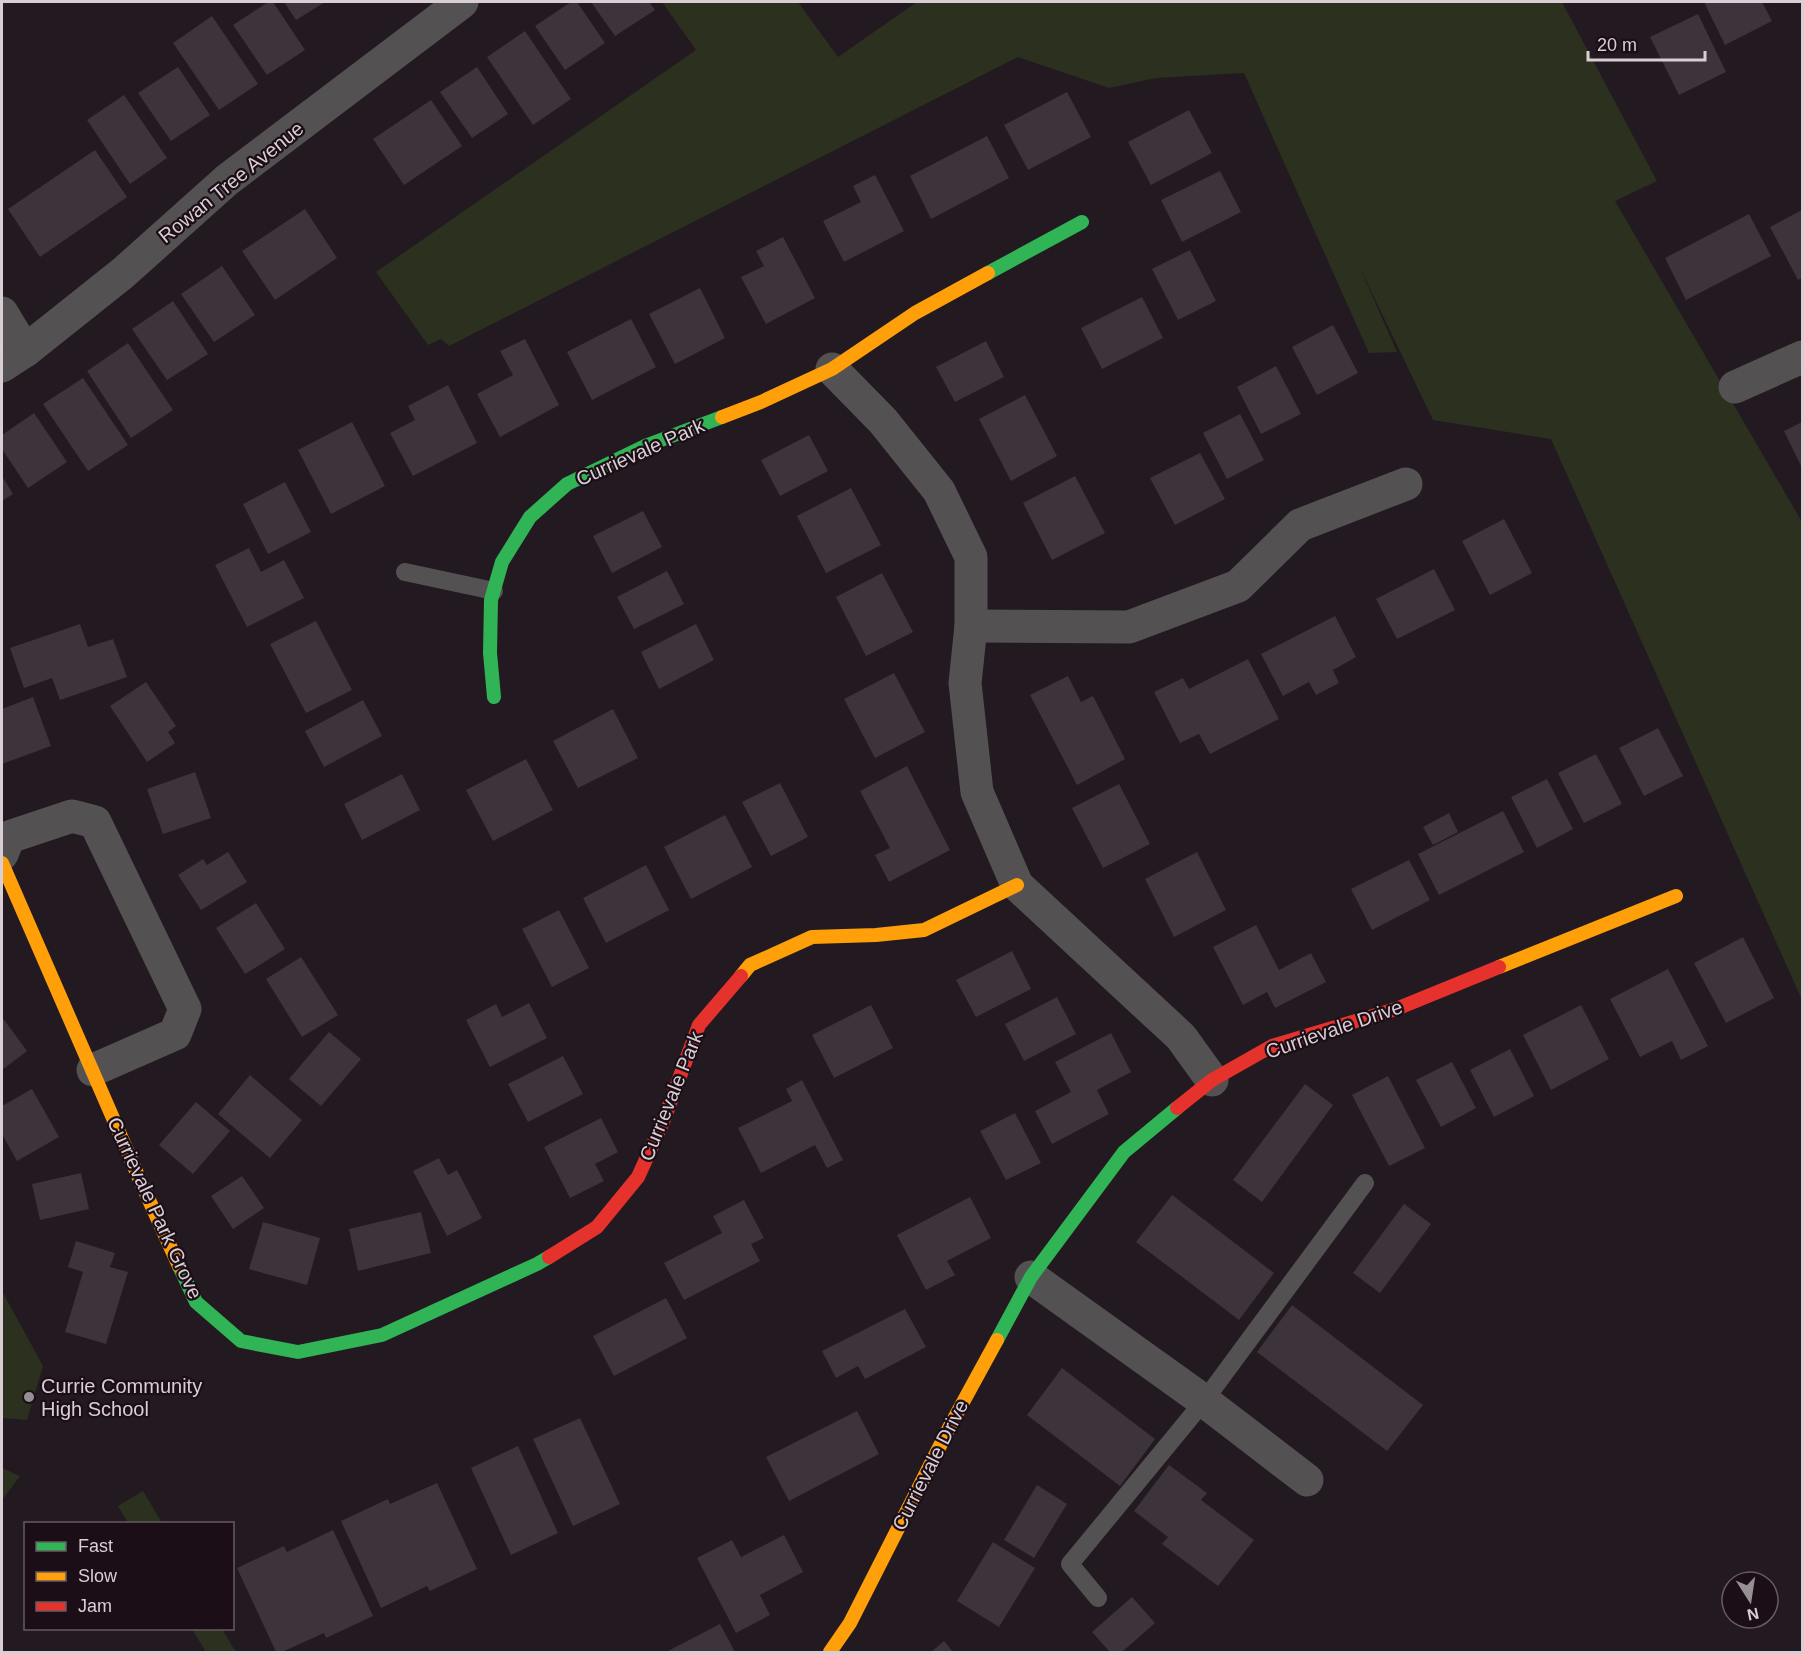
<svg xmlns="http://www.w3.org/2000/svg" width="1804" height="1654" font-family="Helvetica,sans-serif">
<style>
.green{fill:#2b301f}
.building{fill:#3d333a}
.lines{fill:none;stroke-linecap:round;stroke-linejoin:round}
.lane{stroke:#545153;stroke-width:18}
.street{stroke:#545153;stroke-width:33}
.fast{stroke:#30b455;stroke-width:14}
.slow{stroke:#ff9f0a;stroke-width:14}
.jam{stroke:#e5322d;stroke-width:14}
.poi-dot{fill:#988f95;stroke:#1c0e17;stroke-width:2}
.labels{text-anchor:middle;stroke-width:4.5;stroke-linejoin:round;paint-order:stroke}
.street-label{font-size:20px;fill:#d8ced4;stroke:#1c0e17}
.poi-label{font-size:20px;fill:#d8ced4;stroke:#1c0e17;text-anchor:start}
</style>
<rect width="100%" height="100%" fill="#221a20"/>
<g class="green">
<path d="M662,2H798L838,57L917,2H1562L1657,181L1615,201L1802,522V1000L1551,439L1433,420L1360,268L1397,352L1369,353L1244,73L1156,78L1109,88L1018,57L449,346L441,339L428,345L376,272L696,50Z"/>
<path d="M2,1291L43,1366L27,1420L2,1418Z"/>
<path d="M2,1468L20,1476L2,1500Z"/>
<path d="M143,1491L162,1523H128L118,1506Z"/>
<path d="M192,1629H222L236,1652H206Z"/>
</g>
<g class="building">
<path d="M268,2H273L305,50L267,75L233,25Z"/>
<path d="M284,2H325L296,20Z"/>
<path d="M571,2H577L605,43L565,70L535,26Z"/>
<path d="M591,2H649L655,10L615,36Z"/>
<path d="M1704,2H1762L1772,21L1725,45Z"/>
<path d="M1698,14L1726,72L1679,95L1650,37Z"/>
<path d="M212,16L258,84L219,110L173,43Z"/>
<path d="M525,31L571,99L533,125L487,57Z"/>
<path d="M178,67L210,115L171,141L138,93Z"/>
<path d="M477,67L508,114L472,138L440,92Z"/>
<path d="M1067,92L1091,137L1028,170L1004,125Z"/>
<path d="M124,95L167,158L130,184L87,120Z"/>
<path d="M431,100L462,146L404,185L373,139Z"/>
<path d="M1189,110L1212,153L1151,185L1128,142Z"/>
<path d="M987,136L1009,178L931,219L910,176Z"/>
<path d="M95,150L127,197L40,257L8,209Z"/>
<path d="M1220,171L1241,212L1182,242L1161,200Z"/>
<path d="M875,175L904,231L844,262L823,221L861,202L853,186Z"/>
<path d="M305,209L337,258L275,300L242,251Z"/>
<path d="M1802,210V278L1798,280L1770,227Z"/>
<path d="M1749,214L1771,256L1686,300L1665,258Z"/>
<path d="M783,237L815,298L766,324L741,277L764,266L756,251Z"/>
<path d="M1190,250L1216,301L1178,320L1152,269Z"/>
<path d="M222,266L255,315L214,342L181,294Z"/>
<path d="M700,288L725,338L675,364L649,314Z"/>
<path d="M1142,297L1163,338L1102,369L1081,328Z"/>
<path d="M173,301L208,354L167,380L132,329Z"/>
<path d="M631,319L656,367L592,400L567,352Z"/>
<path d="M1333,325L1358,373L1317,395L1292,347Z"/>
<path d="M525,339L559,405L500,437L477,394L513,375L500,351Z"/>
<path d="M986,341L1004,377L955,402L936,367Z"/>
<path d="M128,343L173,410L131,438L87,371Z"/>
<path d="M1276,366L1301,414L1261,434L1237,387Z"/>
<path d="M83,378L128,445L88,471L43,404Z"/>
<path d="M448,385L477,443L413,476L390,433L415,420L408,406Z"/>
<path d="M1025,395L1057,456L1011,481L979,419Z"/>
<path d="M34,413L67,462L28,488L2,449V435Z"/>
<path d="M1240,414L1264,460L1227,479L1203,433Z"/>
<path d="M352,422L385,486L331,514L298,450Z"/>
<path d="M1802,422V468L1784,431Z"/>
<path d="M809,435L828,471L780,496L761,460Z"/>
<path d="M1200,453L1225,499L1175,525L1150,478Z"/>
<path d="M2,476L13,494L2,501Z"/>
<path d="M1075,476L1105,533L1052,560L1023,503Z"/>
<path d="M285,482L311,532L268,554L243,504Z"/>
<path d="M851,488L881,545L826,573L797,516Z"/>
<path d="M643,511L662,547L612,573L593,536Z"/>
<path d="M1504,519L1532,573L1490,595L1462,541Z"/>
<path d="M249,548L261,572L284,560L304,598L247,627L215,565Z"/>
<path d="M1434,569L1455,610L1397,639L1376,599Z"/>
<path d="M667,571L684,604L634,629L617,597Z"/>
<path d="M882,573L913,632L866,656L836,597Z"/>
<path d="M1335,616L1356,657L1333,670L1339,683L1316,695L1309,682L1283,696L1261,654Z"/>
<path d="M316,621L352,690L306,713L270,644Z"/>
<path d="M80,624L88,647L113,639L127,677L60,700L52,678L24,688L10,648Z"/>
<path d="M696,624L714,660L659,689L641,652Z"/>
<path d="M1248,659L1279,719L1210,754L1199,734L1180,743L1154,692L1183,678L1189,689Z"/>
<path d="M894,673L925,732L875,758L844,699Z"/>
<path d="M1068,676L1081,702L1093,696L1125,759L1077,785L1030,695Z"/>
<path d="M146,682L176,726L168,732L175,743L147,762L110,706Z"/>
<path d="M33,697L51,746L2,764V709Z"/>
<path d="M363,700L382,736L324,767L305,731Z"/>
<path d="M613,709L638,758L578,788L553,741Z"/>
<path d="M1658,728L1683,776L1644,796L1619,748Z"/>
<path d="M1596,754L1622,804L1584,823L1558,773Z"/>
<path d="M526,759L553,810L493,841L466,790Z"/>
<path d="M907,766L950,850L889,882L875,855L890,848L860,791Z"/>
<path d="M195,772L211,818L163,834L147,789Z"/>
<path d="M402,774L420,810L362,840L344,804Z"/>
<path d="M1547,779L1573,829L1537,848L1511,797Z"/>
<path d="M780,783L808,837L771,856L742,802Z"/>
<path d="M1119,784L1150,844L1103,868L1072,808Z"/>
<path d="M1503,811L1524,852L1439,895L1418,854Z"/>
<path d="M1449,813L1458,832L1433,845L1423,827Z"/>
<path d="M725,815L752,867L691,899L664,847Z"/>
<path d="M228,852L247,882L201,910L178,875L203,859L207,865Z"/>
<path d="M1197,852L1226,910L1174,937L1145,879Z"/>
<path d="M1409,860L1430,900L1372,930L1351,889Z"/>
<path d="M646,865L669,910L606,943L583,898Z"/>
<path d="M256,903L285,949L245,974L216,928Z"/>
<path d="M559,910L589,968L552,987L522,929Z"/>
<path d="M1256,925L1279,970L1311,953L1326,982L1275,1008L1267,992L1243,1005L1213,947Z"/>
<path d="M1743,937L1774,998L1726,1023L1694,963Z"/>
<path d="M1012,951L1031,989L976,1017L956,980Z"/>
<path d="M301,957L338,1015L302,1037L266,979Z"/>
<path d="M1668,969L1708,1046L1681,1060L1672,1041L1640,1057L1610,999Z"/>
<path d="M1057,997L1076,1034L1024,1061L1005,1024Z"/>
<path d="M529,1003L547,1038L490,1067L466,1020L496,1004L502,1017Z"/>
<path d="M871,1005L893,1048L834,1078L812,1035Z"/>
<path d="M1581,1005L1609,1059L1551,1090L1523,1035Z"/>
<path d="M2,1017L27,1051L2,1070Z"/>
<path d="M329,1032L361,1059L321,1106L289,1079Z"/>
<path d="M1111,1033L1131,1072L1097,1090L1109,1114L1052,1144L1035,1111L1071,1092L1055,1062Z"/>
<path d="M1510,1049L1534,1096L1494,1117L1470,1070Z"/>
<path d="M563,1056L583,1094L528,1122L508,1084Z"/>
<path d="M1452,1062L1476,1108L1441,1127L1416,1080Z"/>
<path d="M250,1075L302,1120L270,1158L218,1114Z"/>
<path d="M1388,1076L1425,1148L1389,1166L1352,1095Z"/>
<path d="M802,1080L843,1160L827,1168L815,1145L761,1173L738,1128L792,1101L786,1089Z"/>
<path d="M1305,1084L1333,1105L1262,1202L1233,1180Z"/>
<path d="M32,1089L59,1137L17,1161L2,1134V1106Z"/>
<path d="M196,1102L230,1131L193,1174L159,1145Z"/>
<path d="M1015,1113L1041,1163L1006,1180L980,1131Z"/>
<path d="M601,1118L618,1152L595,1164L604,1181L570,1198L544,1147Z"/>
<path d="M439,1158L448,1175L457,1170L482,1218L447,1236L413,1171Z"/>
<path d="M81,1173L89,1209L40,1220L32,1184Z"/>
<path d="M242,1176L264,1208L233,1229L211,1196Z"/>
<path d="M1172,1195L1274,1273L1239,1320L1136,1242Z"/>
<path d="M970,1197L991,1238L947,1261L955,1275L926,1290L897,1235Z"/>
<path d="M744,1200L764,1238L751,1244L760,1261L684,1300L664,1263L722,1233L713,1216Z"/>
<path d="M1404,1204L1431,1224L1380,1293L1353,1273Z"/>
<path d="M421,1212L431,1253L358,1271L349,1229Z"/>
<path d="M263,1222L320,1238L307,1285L249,1269Z"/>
<path d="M76,1241L115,1253L110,1267L128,1272L106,1344L65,1332L83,1272L68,1267Z"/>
<path d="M666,1298L687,1338L614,1376L593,1336Z"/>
<path d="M1292,1305L1423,1405L1387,1451L1257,1352Z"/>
<path d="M905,1309L926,1347L865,1379L858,1366L836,1378L822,1351Z"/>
<path d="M1062,1368L1155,1439L1120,1486L1027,1415Z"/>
<path d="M857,1411L879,1454L789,1501L766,1457Z"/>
<path d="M580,1418L620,1504L573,1526L533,1439Z"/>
<path d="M518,1446L558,1533L511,1555L471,1468Z"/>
<path d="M1169,1465L1207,1493L1201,1500L1254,1540L1218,1586L1162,1544L1168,1537L1134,1511Z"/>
<path d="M437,1483L477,1569L430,1591L427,1586L381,1608L341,1521L388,1499L390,1504Z"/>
<path d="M1037,1485L1067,1504L1034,1558L1004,1540Z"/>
<path d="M333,1530L373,1616L326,1638L324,1633L282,1652H276L237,1568L284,1546L287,1552Z"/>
<path d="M784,1535L803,1572L760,1595L770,1615L736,1633L697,1558L732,1540L741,1557Z"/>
<path d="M993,1542L1035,1568L999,1627L957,1601Z"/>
<path d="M1132,1597L1155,1623L1122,1652H1110L1092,1632Z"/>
<path d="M720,1624L735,1652H666Z"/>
<path d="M944,1641L953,1652H931Z"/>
</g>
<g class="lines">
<g class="lane">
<path d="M405,572L494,591"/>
<path d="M1098,1598L1070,1564L1204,1401L1365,1183"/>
</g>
<g class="street">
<path d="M2,313L25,351"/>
<path d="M2,366L25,351L123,273L227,180L462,2"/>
<path d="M832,369L883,421L939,491L971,557V626L965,683L977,792L1017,885L1181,1037L1212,1080"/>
<path d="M1735,387L1802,357"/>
<path d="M971,626L1129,627L1238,586L1300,525L1406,484"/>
<path d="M2,854L9,837L72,816L95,822L185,1009L175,1034L93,1070"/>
<path d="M1031,1277L1204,1401L1307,1480"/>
</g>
<g class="fast">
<path d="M988,273L1082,222"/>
<path d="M494,697L490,653L491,600L502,562L530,517L567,484L645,446L722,417"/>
<path d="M179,1266L196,1302L241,1341L298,1352L382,1335L537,1264L549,1257"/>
<path d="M997,1340L1031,1277L1124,1152L1177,1108"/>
</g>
<g class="slow">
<path d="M722,417L761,402L832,369L915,313L988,273"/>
<path d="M2,863L139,1178L179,1266"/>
<path d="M1499,967L1676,896"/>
<path d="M741,976L750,965L812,937L876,935L924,930L1017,885"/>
<path d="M830,1652L850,1623L950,1426L997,1340"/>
</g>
<g class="jam">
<path d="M1177,1108L1212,1080L1272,1046L1396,1009L1499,967"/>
<path d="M549,1257L597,1227L638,1177L663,1122L699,1025L741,976"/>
</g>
</g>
<circle class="poi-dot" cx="29" cy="1397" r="6"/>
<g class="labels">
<g class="street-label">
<text transform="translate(231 182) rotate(-39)" y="7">Rowan Tree Avenue</text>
<text transform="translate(640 452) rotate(-24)" y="7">Currievale Park</text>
<text transform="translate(1334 1029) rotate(-19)" y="7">Currievale Drive</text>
<text transform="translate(671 1096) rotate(-68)" y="7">Currievale Park</text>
<text transform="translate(155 1208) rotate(65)" y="7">Currievale Park Grove</text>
<text transform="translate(930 1465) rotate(-63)" y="7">Currievale Drive</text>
</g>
<g class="poi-label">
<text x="41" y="1393">Currie Community<tspan x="41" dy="23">High School</tspan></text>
</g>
</g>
<rect width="1804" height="1654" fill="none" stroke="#d8ced4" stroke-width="6"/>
<rect x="24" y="1522" width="210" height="108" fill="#1c0e17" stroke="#675b63" stroke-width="1.5"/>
<rect x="36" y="1542" width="30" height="9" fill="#30b455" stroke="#675b63" stroke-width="1.5"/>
<text x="78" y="1552" font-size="18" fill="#d8ced4">Fast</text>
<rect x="36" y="1572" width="30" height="9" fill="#ff9f0a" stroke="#675b63" stroke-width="1.5"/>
<text x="78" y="1582" font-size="18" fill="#d8ced4">Slow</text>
<rect x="36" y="1602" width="30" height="9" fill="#e5322d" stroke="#675b63" stroke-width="1.5"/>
<text x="78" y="1612" font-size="18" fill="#d8ced4">Jam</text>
<g transform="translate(1750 1600) rotate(168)"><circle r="28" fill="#1c0e17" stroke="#675b63" stroke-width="1.5"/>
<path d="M0-4.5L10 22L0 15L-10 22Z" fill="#988f95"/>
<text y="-9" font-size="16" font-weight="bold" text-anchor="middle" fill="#d8ced4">N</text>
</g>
<path d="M1588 51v9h117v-9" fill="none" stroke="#d8ced4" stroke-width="3"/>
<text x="1597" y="51" font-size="18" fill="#d8ced4" stroke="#1c0e17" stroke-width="4.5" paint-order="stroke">20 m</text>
</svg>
